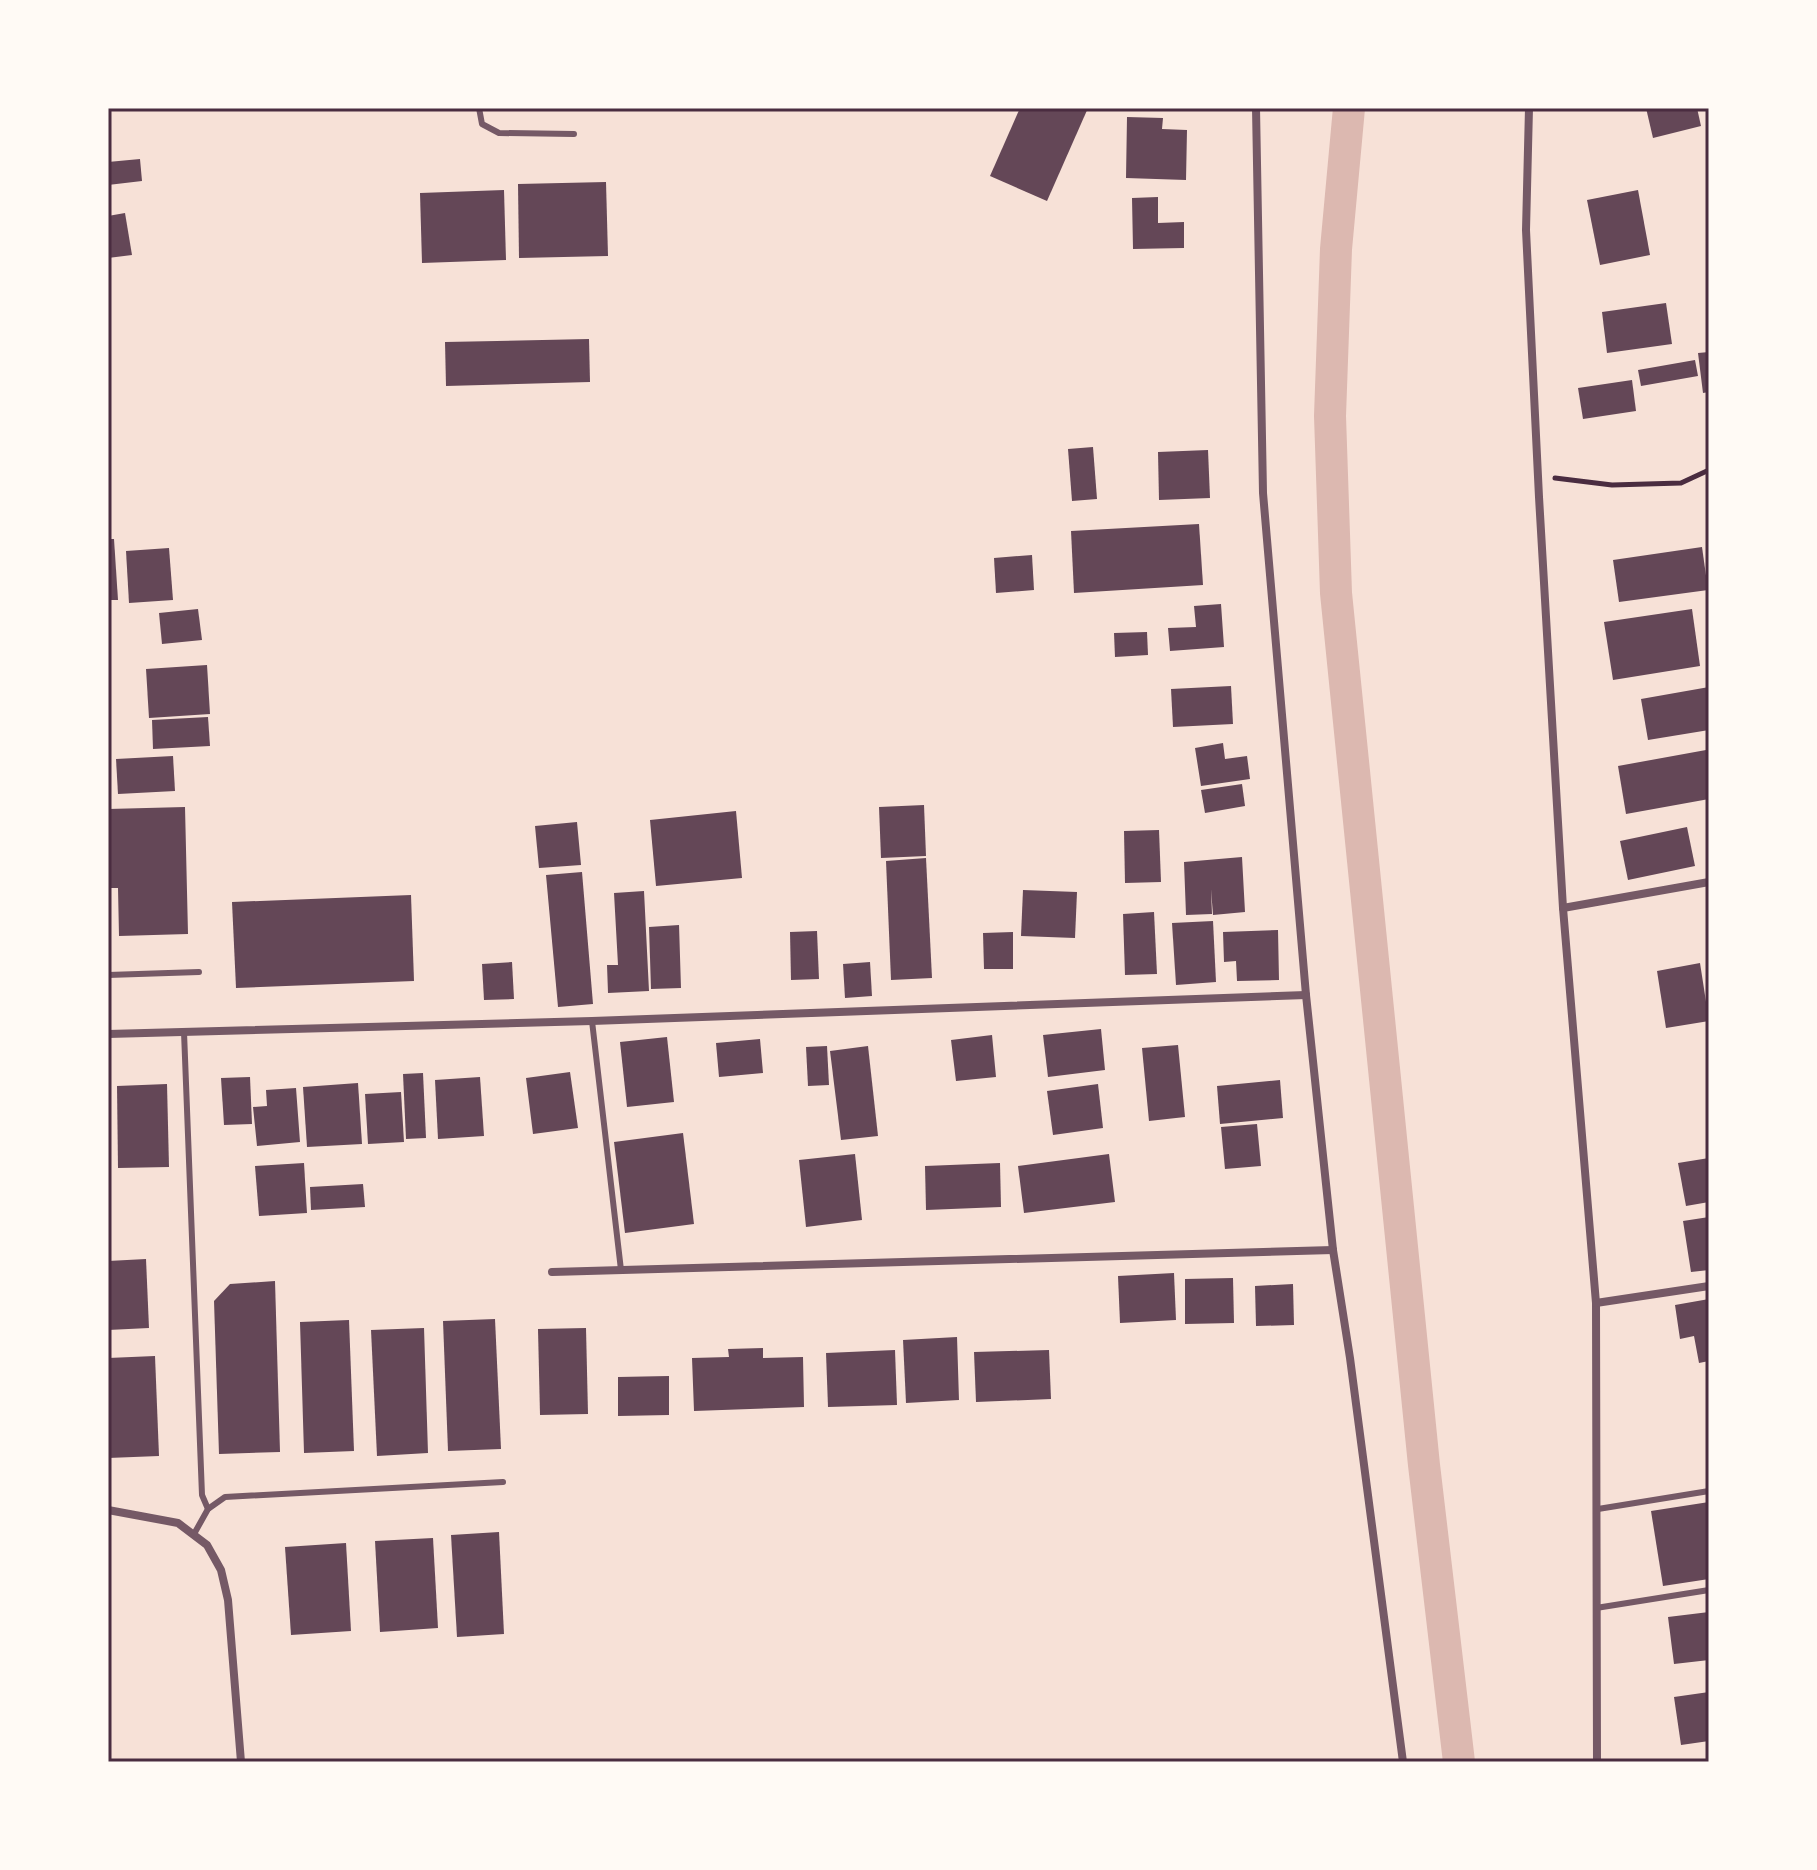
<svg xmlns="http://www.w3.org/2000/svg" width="1817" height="1870" font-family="'Fira Sans Condensed',sans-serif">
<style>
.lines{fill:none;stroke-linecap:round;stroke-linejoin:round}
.canal{stroke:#dcb8b0;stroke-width:32}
.building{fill:#644757}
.path{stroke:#4a2c40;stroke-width:5}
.service{stroke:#755966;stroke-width:6}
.minor{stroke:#755966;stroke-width:8}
.neatline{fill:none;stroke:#4a2c40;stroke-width:3}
</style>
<rect width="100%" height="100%" fill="#f7e1d7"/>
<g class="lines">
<path class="canal" d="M1349,108L1336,249L1330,416L1336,593L1424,1465L1459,1762"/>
</g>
<g class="building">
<path d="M1020,108H1088L1047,201L990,176Z"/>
<path d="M1646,108H1697L1701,126L1653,138Z"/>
<path d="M1127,117L1163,118L1162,129L1187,130L1186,180L1126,178Z"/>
<path d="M140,159L142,181L108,185V162Z"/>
<path d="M606,182L608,256L519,258L518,184Z"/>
<path d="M504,190L506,260L422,263L420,193Z"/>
<path d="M1638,190L1650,255L1600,265L1587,200Z"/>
<path d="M1158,197V223L1184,222V248L1133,249L1132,198Z"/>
<path d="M125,213L132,255L108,258V216Z"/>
<path d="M1666,303L1672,344L1607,353L1602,312Z"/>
<path d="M589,339L590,382L446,386L445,342Z"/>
<path d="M1709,352V392L1703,393L1698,353Z"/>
<path d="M1695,360L1698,376L1641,386L1638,370Z"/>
<path d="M1632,380L1636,411L1583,419L1578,388Z"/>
<path d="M1093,447L1097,499L1072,501L1068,449Z"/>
<path d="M1208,450L1210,498L1159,500L1158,452Z"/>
<path d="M1199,524L1203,585L1074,593L1071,531Z"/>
<path d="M108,539H114L118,600H108Z"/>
<path d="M1702,547L1708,590L1619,602L1613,560Z"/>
<path d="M169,548L173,600L129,603L126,551Z"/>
<path d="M1032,555L1034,590L996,593L994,558Z"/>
<path d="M1221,604L1224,647L1170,651L1168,628L1196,627L1194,606Z"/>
<path d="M198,609L202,640L162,644L159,613Z"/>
<path d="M1692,609L1700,666L1613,680L1604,622Z"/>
<path d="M1147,632L1148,655L1115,657L1114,633Z"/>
<path d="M207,665L210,714L149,718L146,669Z"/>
<path d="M1231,686L1233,724L1173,727L1171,689Z"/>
<path d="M1709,687V730L1648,740L1641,699Z"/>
<path d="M208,717L210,746L153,749L152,720Z"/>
<path d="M1223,743L1225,759L1247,756L1250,779L1201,786L1195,748Z"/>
<path d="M1706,750L1709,799L1626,814L1618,766Z"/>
<path d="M173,756L175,791L118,794L116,759Z"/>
<path d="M1242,784L1245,806L1205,813L1201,790Z"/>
<path d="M924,805L926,856L881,858L879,807Z"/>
<path d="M185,807L188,934L119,936L118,888H108V809Z"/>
<path d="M736,811L742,878L656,886L650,820Z"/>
<path d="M577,822L581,865L539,868L535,826Z"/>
<path d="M1687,827L1695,866L1628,880L1620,841Z"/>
<path d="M1159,830L1161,882L1125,883L1124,831Z"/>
<path d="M1242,857L1245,912L1213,915L1211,889L1212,914L1186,915L1184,862Z"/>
<path d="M926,858L932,978L891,980L886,861Z"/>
<path d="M582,872L593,1004L558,1007L546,875Z"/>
<path d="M1023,890L1077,892L1075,938L1021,936Z"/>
<path d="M644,891L649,991L608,993L607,965H618L614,893Z"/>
<path d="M411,895L414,981L236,988L232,902Z"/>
<path d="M1154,912L1157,974L1125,975L1123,914Z"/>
<path d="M1213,921L1216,982L1176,985L1172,923Z"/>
<path d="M679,925L681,988L651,989L649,927Z"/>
<path d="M1278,930L1279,980L1237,981L1236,961L1224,962L1223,932Z"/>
<path d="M817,931L819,979L791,980L790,932Z"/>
<path d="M1013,932V969H984L983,933Z"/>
<path d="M512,962L514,999L484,1000L482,964Z"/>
<path d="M870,962L872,996L845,998L843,964Z"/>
<path d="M1700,963L1709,1021L1666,1028L1657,971Z"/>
<path d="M1101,1029L1105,1070L1048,1077L1043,1035Z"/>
<path d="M992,1035L996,1077L956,1081L951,1040Z"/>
<path d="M667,1037L674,1102L627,1107L620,1042Z"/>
<path d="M760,1039L763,1073L719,1077L716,1043Z"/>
<path d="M1178,1045L1185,1117L1149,1121L1142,1048Z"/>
<path d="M827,1046L829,1085L808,1086L806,1047Z"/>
<path d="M868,1046L878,1136L841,1140L830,1051Z"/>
<path d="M570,1072L578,1128L533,1134L526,1078Z"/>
<path d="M423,1073L426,1138L406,1139L403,1074Z"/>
<path d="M250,1077L252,1124L224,1125L221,1078Z"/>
<path d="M480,1077L484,1136L438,1139L435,1080Z"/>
<path d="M1280,1080L1283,1118L1220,1124L1217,1086Z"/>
<path d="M358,1083L362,1144L307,1147L303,1087Z"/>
<path d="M167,1084L169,1167L118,1168L117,1086Z"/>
<path d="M1098,1084L1103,1128L1053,1135L1047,1091Z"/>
<path d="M296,1088L300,1142L257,1146L253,1107L267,1106L266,1090Z"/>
<path d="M401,1092L404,1142L368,1144L365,1094Z"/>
<path d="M1257,1124L1261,1166L1225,1169L1221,1127Z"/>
<path d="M683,1133L694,1224L625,1233L614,1142Z"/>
<path d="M855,1154L862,1220L806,1227L799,1160Z"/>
<path d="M1109,1154L1115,1202L1024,1213L1018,1166Z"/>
<path d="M1709,1158V1202L1686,1206L1678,1163Z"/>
<path d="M304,1163L307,1213L259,1216L255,1166Z"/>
<path d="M1000,1163L1001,1207L926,1210L925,1166Z"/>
<path d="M363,1184L365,1207L311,1210L310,1187Z"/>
<path d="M1709,1217V1270L1691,1272L1683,1221Z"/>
<path d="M146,1259L149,1328L108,1330V1261Z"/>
<path d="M1174,1273L1176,1320L1120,1323L1118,1276Z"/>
<path d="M1233,1278L1234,1323L1185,1324V1279Z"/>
<path d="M275,1281L280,1452L219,1454L214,1301L230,1284Z"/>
<path d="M1293,1284L1294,1325L1256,1326L1255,1286Z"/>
<path d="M1709,1299V1361L1699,1363L1694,1336L1680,1339L1675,1305Z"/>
<path d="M495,1319L501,1449L448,1451L443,1321Z"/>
<path d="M349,1320L354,1451L304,1453L300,1322Z"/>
<path d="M424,1328L428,1453L377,1456L371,1330Z"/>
<path d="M586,1328L588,1414L540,1415L538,1329Z"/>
<path d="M957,1337L959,1400L906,1403L903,1340Z"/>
<path d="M763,1348V1358L803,1357L804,1407L694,1411L692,1358L729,1357L728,1349Z"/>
<path d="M895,1350L897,1405L828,1407L826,1353Z"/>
<path d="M1049,1350L1051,1399L976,1402L974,1352Z"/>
<path d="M155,1356L159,1456L108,1458V1358Z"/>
<path d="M669,1376V1415L618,1416V1377Z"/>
<path d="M1709,1502V1579L1663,1586L1651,1511Z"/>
<path d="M499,1532L504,1634L457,1637L451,1535Z"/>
<path d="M433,1538L438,1628L380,1632L375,1541Z"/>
<path d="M346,1543L351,1631L291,1635L285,1547Z"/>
<path d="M1709,1612V1660L1674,1664L1668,1617Z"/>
<path d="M1709,1692V1741L1681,1745L1674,1697Z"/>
</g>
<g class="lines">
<path class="path" d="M1555,478L1612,485L1681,483L1709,470"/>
<g class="service">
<path d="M479,108L482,124L499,133L574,134"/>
<path d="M108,975L199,972"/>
<path d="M592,1021L621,1270"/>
<path d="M184,1032L202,1495L208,1509"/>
<path d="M1598,1509L1709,1491"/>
<path d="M194,1534L208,1509L225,1497L503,1482"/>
<path d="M1596,1608L1709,1590"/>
</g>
<g class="minor">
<path d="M1256,108L1263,493L1306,995L1333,1250L1350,1358L1403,1762"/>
<path d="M1529,108L1526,230L1539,497L1563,908L1596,1303L1597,1762"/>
<path d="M1563,908L1709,882"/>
<path d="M108,1034L592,1021L1306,995"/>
<path d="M552,1272L1333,1250"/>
<path d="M1596,1303L1709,1286"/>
<path d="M108,1510L178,1523L207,1545L221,1570L228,1600L241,1762"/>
</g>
</g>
<rect width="1817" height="1870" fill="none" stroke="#fffaf5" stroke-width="220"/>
<rect x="110" y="110" width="1597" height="1650" class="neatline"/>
</svg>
